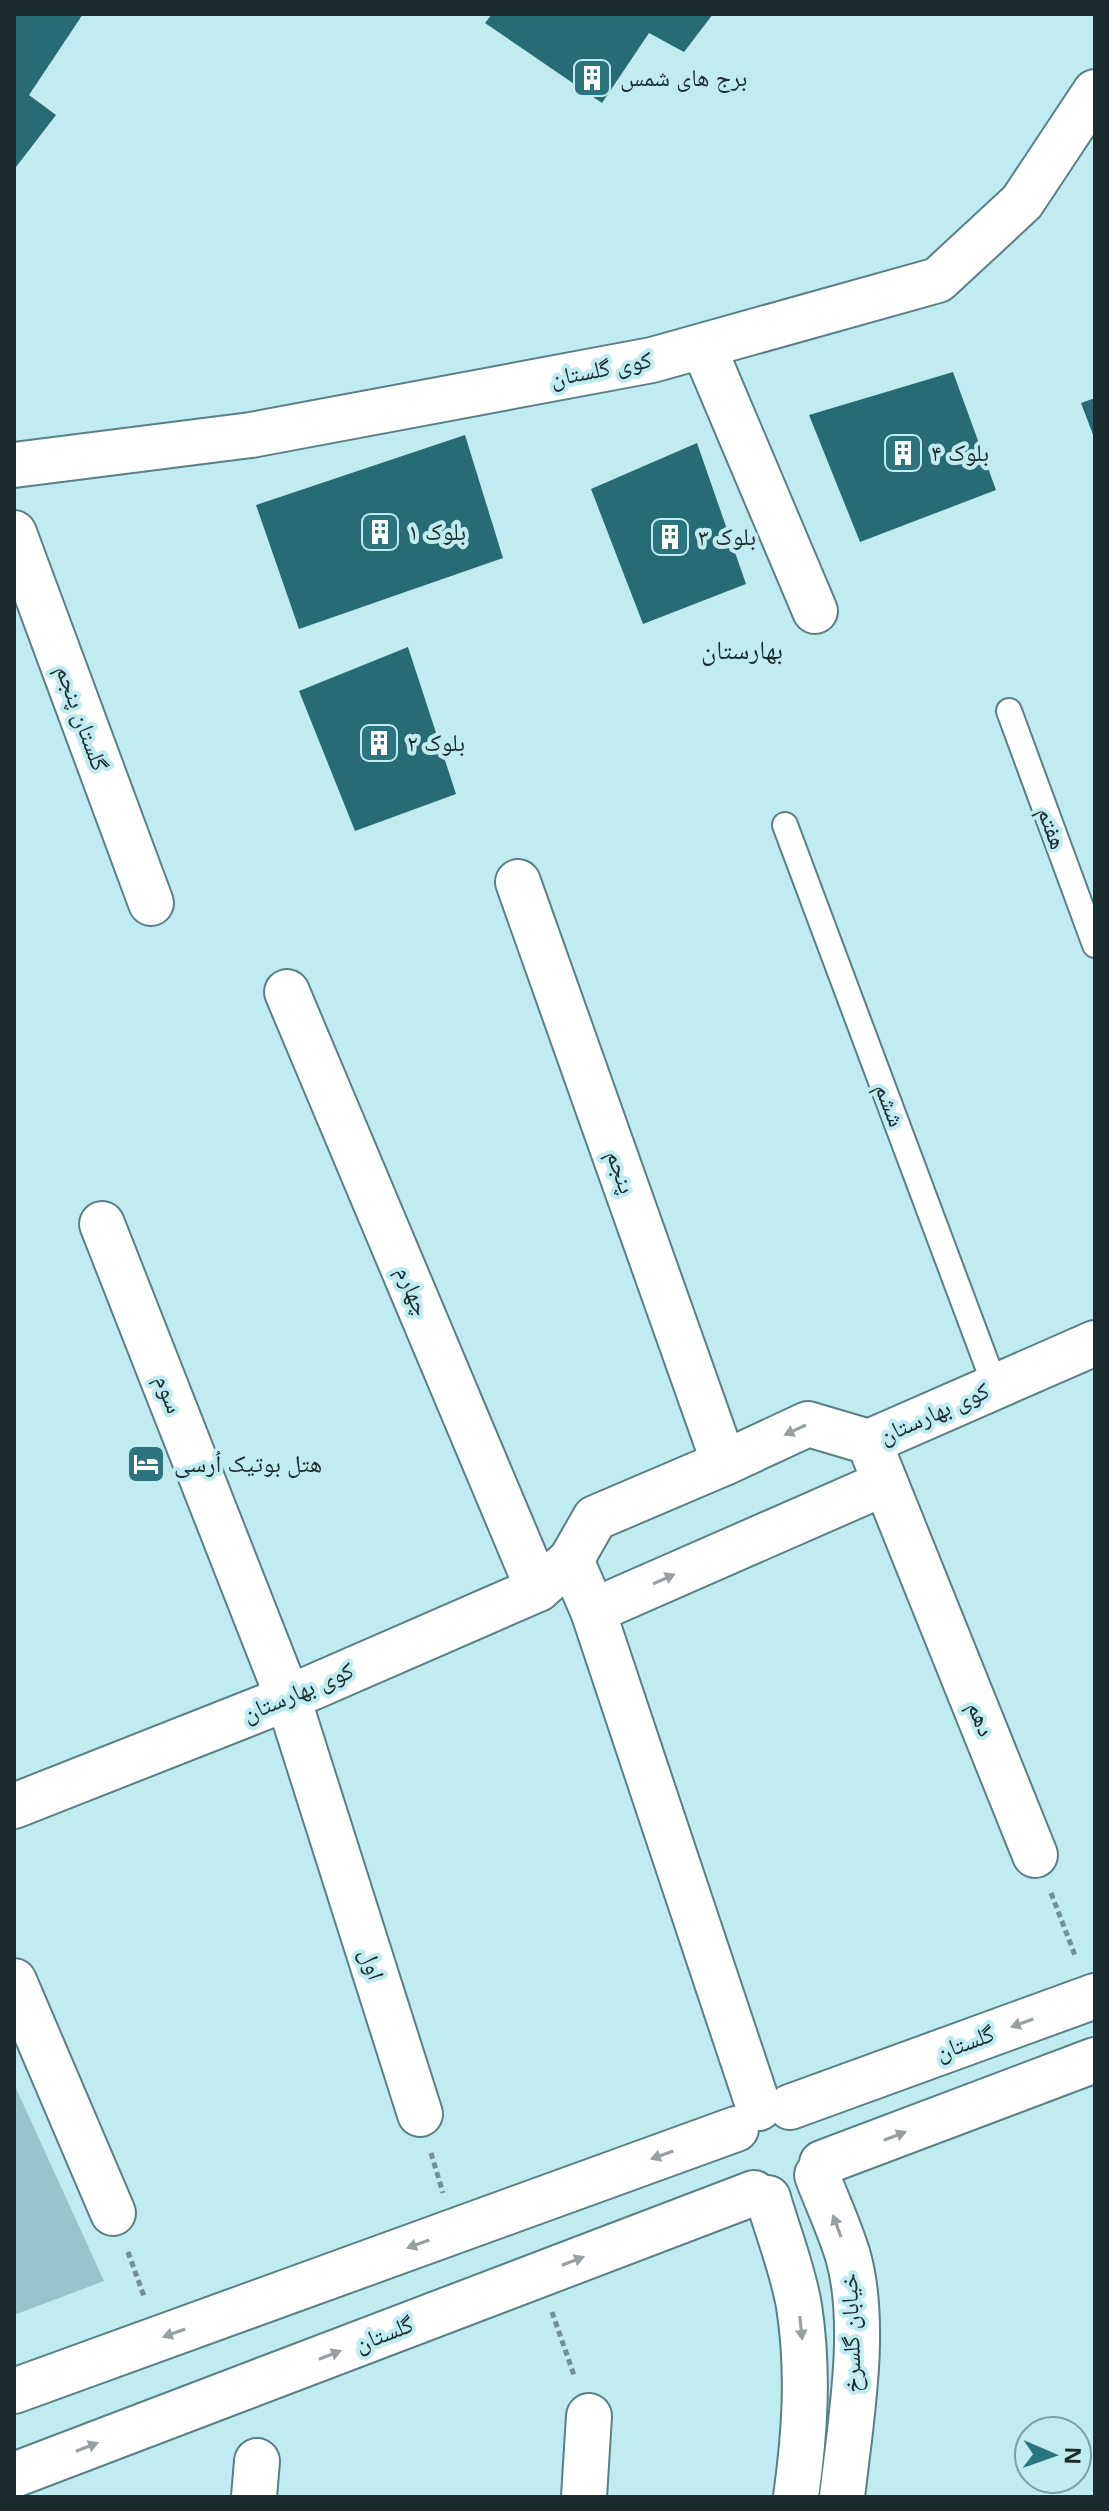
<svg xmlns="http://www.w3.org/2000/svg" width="1109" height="2511" font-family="'Open Sans','Noto Naskh Arabic',sans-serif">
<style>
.green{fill:#97c5cd}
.building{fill:#286b74}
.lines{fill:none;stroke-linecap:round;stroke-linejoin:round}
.service-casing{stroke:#588086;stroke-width:28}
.minor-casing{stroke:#588086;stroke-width:48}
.secondary-casing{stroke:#588086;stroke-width:48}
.path{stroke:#719094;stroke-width:5;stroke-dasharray:6 4;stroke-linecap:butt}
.service{stroke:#fff;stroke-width:24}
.minor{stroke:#fff;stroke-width:44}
.secondary{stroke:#fff;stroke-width:44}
.oneway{fill:#98a0a1}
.labels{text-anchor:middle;stroke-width:8;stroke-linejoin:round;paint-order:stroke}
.poi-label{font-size:24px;fill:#1b2c2f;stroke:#c0ebf1;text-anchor:start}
.street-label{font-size:24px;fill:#1b2c2f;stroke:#c0ebf1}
.neighbourhood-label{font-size:26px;fill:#1b2c2f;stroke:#c0ebf1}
</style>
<rect width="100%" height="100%" fill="#c0ebf1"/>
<path class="green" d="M14,2084L104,2281L14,2315Z"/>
<g class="building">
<path d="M14,14H83L29,95L56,115L16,167Z"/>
<path d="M492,14H713L684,52L649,33L602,103L485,23Z"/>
<path d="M953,372L996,490L860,542L809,415Z"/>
<path d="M1095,398V440L1081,403Z"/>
<path d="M465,435L503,558L299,629L256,505Z"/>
<path d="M697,443L746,584L643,624L591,489Z"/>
<path d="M408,647L456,794L355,831L299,691Z"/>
</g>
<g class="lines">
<g class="service-casing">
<g id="service">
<path d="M1009,711L1095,945"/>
<path d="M785,825L995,1386"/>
</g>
</g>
<g class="minor-casing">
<g id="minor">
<path d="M703,346L815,611"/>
<path d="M14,465L251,435L652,360L938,280L1022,202L1095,92"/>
<path d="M14,533L151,903"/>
<path d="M518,882L724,1463"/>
<path d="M287,992L538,1589"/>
<path d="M102,1224L288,1698L420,2114"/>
<path d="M869,1442L1035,1855"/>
<path d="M571,1560L593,1611L759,2108"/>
<path d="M593,1611L885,1483"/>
<path d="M14,1806L288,1698L538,1589L571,1560L595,1518L724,1463L808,1424L869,1442L1095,1343"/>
<path d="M14,1981L113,2213"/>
<path d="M254,2497L257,2461"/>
<path d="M584,2497L589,2416"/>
</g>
</g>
<g class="secondary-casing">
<g id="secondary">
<path d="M790,2107L1095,1996"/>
<path d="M822,2163L1095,2060"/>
<path d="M817,2175C827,2202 840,2229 848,2256C868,2326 850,2425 842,2497"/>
<path d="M768,2198C778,2233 793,2270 799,2306C809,2370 805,2433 796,2497"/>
<path d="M14,2391L736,2129"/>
<path d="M14,2475L754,2193"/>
</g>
</g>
<g class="path">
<path d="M1051,1893L1076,1958"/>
<path d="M431,2153L443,2193"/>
<path d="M128,2252L145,2299"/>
<path d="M552,2312L575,2378"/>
</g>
<use href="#service" class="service"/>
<use href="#minor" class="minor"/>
<use href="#secondary" class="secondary"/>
</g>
<defs><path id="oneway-solid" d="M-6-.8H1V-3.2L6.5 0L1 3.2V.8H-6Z" transform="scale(2)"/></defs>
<g class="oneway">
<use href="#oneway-solid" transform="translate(795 1430) rotate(155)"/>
<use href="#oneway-solid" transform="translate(664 1579) rotate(-24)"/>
<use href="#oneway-solid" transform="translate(1022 2023) rotate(160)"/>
<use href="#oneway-solid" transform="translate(895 2136) rotate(-21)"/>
<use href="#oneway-solid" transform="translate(662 2155) rotate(160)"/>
<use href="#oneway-solid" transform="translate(837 2226) rotate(-110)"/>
<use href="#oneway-solid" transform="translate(418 2244) rotate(160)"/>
<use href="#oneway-solid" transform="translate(573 2261) rotate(-21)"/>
<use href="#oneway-solid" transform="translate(801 2328) rotate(84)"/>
<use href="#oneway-solid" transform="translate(174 2333) rotate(160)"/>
<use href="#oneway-solid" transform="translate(330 2355) rotate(-21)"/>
<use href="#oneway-solid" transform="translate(87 2447) rotate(-21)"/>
</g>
<defs>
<g id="building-square" transform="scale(2)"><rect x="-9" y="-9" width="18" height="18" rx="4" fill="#2c747e" stroke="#c0ebf1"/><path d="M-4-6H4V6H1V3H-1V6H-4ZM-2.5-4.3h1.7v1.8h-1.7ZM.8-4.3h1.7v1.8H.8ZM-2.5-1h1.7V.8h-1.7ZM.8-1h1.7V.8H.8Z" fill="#fff"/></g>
<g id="hotel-square" transform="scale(2)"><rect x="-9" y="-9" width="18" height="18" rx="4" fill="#2c747e" stroke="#c0ebf1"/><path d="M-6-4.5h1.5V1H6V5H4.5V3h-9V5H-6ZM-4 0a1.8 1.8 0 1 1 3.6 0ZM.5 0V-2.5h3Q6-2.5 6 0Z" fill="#fff"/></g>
</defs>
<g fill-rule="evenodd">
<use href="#building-square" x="592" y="78"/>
<use href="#building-square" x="903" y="453"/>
<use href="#building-square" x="380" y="532"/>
<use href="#building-square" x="670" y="537"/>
<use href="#building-square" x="379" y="743"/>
<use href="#hotel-square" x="146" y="1464"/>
</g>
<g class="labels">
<g class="poi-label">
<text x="620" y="86">برج های شمس</text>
<text x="931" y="461">بلوک ۴</text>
<text x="408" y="540">بلوک ۱</text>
<text x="698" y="545">بلوک ۳</text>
<text x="407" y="751">بلوک ۲</text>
<text x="174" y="1472">هتل بوتیک اُرسی</text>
</g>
<g class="street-label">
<text transform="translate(601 369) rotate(-11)" y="8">کوی گلستان</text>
<text transform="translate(82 718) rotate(70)" y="8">گلستان پنجم</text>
<text transform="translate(1052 828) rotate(70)" y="8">هفتم</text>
<text transform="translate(890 1105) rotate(69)" y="8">ششم</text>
<text transform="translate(621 1172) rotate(71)" y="8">پنجم</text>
<text transform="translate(413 1291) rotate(67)" y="8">چهارم</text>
<text transform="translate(169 1394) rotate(69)" y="8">سوم</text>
<text transform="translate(934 1413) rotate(-24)" y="8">کوی بهارستان</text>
<text transform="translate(298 1692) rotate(-23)" y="8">کوی بهارستان</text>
<text transform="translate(981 1719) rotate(68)" y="8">دهم</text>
<text transform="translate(372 1964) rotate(72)" y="8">اول</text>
<text transform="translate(965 2043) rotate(-20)" y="8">گلستان</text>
<text transform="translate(851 2333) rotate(-92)" y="8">خیابان گلسرخ</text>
<text transform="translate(384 2334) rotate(-21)" y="8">گلستان</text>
</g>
<g class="neighbourhood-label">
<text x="742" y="659">بهارستان</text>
</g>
</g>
<rect width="1109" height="2511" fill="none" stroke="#1b2c2f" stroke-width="32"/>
<g transform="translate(1053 2455) rotate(92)"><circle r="38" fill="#c0ebf1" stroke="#7e9fa3" stroke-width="2"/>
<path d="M0-6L14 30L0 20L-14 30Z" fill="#2c747e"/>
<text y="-12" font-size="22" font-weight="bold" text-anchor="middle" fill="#1b2c2f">N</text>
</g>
</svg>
